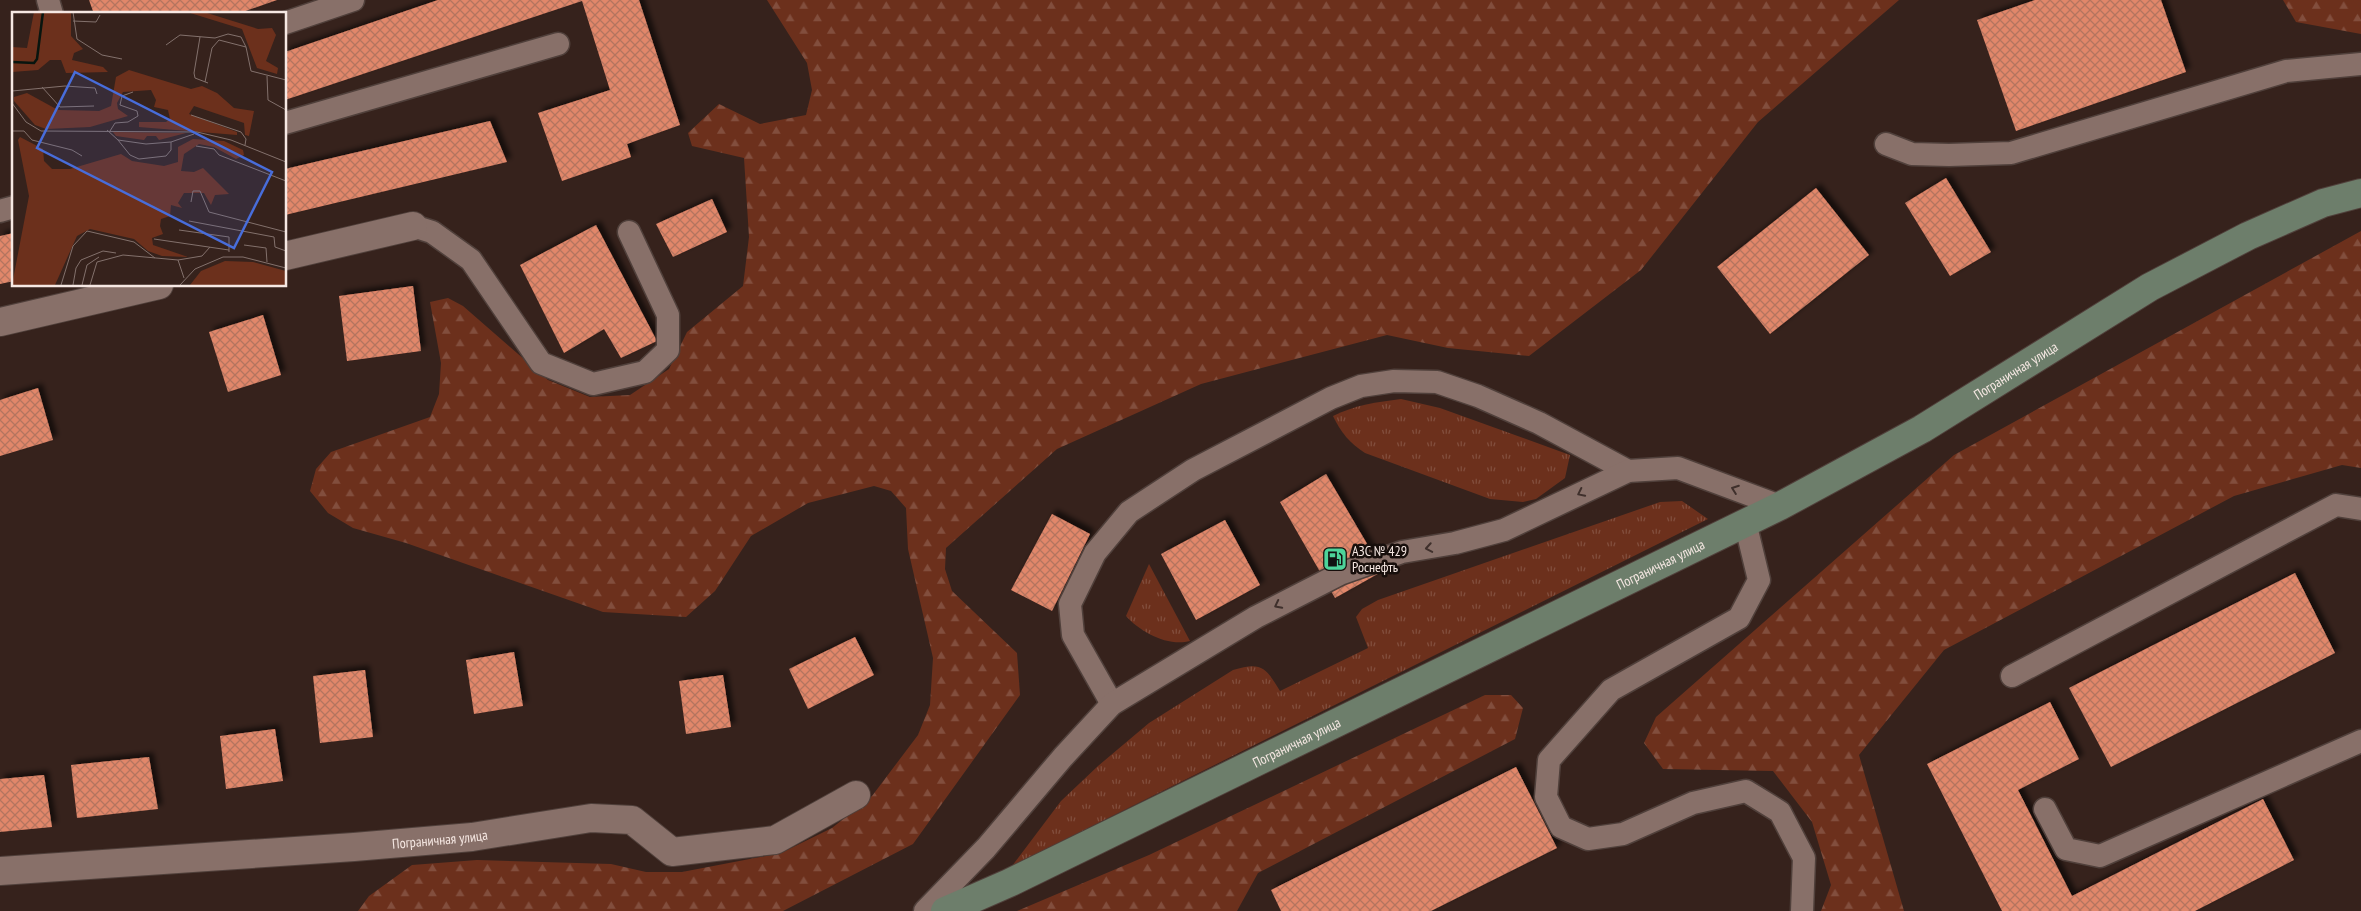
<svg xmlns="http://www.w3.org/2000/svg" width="2361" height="911" font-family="'PT Sans Narrow',sans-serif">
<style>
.grass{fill:url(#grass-tufts)}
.forest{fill:url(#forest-firs)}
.building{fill:url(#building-cross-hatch);filter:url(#shadow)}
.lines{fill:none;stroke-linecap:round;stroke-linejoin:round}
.service-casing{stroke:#50403b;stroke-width:25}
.minor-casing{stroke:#50403b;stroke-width:30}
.secondary-casing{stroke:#50403b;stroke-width:30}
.service{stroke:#887069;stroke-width:22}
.minor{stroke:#887069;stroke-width:28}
.secondary{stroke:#6d7e6b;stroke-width:28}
.oneway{stroke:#3f302c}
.labels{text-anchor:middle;stroke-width:5;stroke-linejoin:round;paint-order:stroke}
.street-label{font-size:14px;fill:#f6e8e3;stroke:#170e0b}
.poi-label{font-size:14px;fill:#f6e8e3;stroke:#170e0b;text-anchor:start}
.inset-river{fill:none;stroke:#08150f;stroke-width:2.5}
.inset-road{fill:none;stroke:#83716c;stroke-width:1}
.view{fill:#486dda;fill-opacity:0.15;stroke:#486dda;stroke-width:2.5}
.inset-edge{fill:none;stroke:#f6e8e3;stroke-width:2.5}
</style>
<defs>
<pattern id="grass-tufts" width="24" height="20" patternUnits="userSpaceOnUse" patternTransform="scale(1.25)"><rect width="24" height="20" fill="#6c301c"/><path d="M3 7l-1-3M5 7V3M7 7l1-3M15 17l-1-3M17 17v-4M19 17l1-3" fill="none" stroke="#824e3d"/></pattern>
<pattern id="forest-firs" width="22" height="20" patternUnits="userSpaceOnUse" patternTransform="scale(1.25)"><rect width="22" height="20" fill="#6c301c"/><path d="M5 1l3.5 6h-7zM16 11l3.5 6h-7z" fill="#824e3d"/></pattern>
<pattern id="building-cross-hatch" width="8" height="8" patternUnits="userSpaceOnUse" patternTransform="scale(1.25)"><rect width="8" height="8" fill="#e1876a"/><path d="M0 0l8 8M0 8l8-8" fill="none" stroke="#b4745f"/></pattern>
<filter id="shadow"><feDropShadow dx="4.5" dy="-4.5" stdDeviation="2.5" flood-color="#0009"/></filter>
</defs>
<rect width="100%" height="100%" fill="#36221c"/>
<g class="grass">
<path d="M1401,399L1440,408L1570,455L1565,478L1536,499L1523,502L1490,499L1365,453C1350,443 1341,433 1333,416C1355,405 1377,402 1401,399Z"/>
<path d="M1682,501L1708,519L1012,866L1061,801L1098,766L1149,723L1233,670C1262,661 1266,668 1280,691L1368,648L1356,617L1362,609L1378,600L1660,502Z"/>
<path d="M1149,564L1190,641C1168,647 1140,632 1126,616Z"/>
</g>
<g class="forest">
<path d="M767,0H1899L1758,122L1641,270L1529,356L1448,348L1387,335L1201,384L1057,449L946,548L945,569L952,591L1017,653L1020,695L913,844L783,911H358L369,896L412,865L477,860L611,864L646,872H682L781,853L832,828L872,796L918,735L930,705L933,658L908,549L906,508L891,491L874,486L808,503L751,536L715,591L686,617L603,612L406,543L353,528L328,513L310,491L316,469L331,452L430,417L439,394L441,363L430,302L448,298L463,306L548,380L590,397L630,395L669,369L687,332L743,286L749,237L744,158L692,146L688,133L719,104L760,124L806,115L812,90L807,63Z"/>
<path d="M2283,0H2361V34L2296,22Z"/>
<path d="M2361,231V468L2342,465L2234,496L1944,650L1859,755L1904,911H1821L1831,885L1812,822L1773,771L1663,769L1644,743L1656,717L1954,455Z"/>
<path d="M1485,695H1511L1523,708L1515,739L1258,873L1237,911H1017L1149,855Z"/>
</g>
<g class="building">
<path d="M89,0H277L237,14H94Z"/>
<path d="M438,0H639L680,125L627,144L631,157L562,181L538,113L610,90L582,1L285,100V52Z"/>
<path d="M2035,0H2161L2186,72L2016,131L1977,20Z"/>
<path d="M490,121L507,162L285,215V169Z"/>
<path d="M1946,178L1991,252L1950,276L1905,203Z"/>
<path d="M1816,188L1869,255L1770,334L1717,267Z"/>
<path d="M712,199L727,232L673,257L656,224Z"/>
<path d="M596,225L657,341L621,358L604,329L564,353L520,265Z"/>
<path d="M14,233V281L0,284V236Z"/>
<path d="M413,286L421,351L347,361L339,296Z"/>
<path d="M263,315L281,375L228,392L209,332Z"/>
<path d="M38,388L53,440L0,456V400Z"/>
<path d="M1326,474L1383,571L1335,598L1280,502Z"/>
<path d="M1052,514L1090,534L1052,611L1011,590Z"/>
<path d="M1225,520L1260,585L1196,620L1161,554Z"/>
<path d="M2295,573L2335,653L2111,767L2069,688Z"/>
<path d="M855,637L874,675L808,709L789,669Z"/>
<path d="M514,652L523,706L474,714L466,660Z"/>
<path d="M365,670L373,737L320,743L313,676Z"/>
<path d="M723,675L731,727L686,734L679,681Z"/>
<path d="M2050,702L2079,759L2018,790L2072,896L2263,799L2294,860L2195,911H2002L1927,764Z"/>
<path d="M275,729L283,781L226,789L220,736Z"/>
<path d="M149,757L158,809L77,818L71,765Z"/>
<path d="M1516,767L1557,848L1431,911H1281L1271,890Z"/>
<path d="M44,775L52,827L0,832V779Z"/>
</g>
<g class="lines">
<g class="service-casing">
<g id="service">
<path d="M48,0L52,14"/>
<path d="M285,23L353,0"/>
<path d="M285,123L558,44"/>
<path d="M1886,144L1912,154L1949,155L2011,153L2286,71L2361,64"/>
<path d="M0,211L14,207"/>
<path d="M413,226L432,232L471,260L541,363L593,384L645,372L668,350V315L629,232"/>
<path d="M1745,522L1759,580L1739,618L1611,690L1549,760L1546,797L1561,827L1588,839L1623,834L1693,803L1746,791L1780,812L1804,858L1802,911"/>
<path d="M2012,676L2336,505L2361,509"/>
<path d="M1112,704L1073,635L1070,604L1095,553L1129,512L1193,470L1331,398L1361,386L1394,381L1437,382L1478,396L1539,423L1628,471"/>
<path d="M2045,809L2066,849L2100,856L2361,741"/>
<path d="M925,911L986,848L1063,757L1112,704L1256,617L1340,574L1402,552L1455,543L1504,530L1628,471L1678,468L1780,506"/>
</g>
</g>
<g class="minor-casing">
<g id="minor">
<path d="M285,256L413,226"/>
<path d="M0,322L159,285"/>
<path id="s1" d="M0,871L354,847L472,837L591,818L632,820L672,852L775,840L856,795"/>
</g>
</g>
<g class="secondary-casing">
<g id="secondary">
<path id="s2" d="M945,911L1009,883L1780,506L1922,429L2150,287L2248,236L2323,203L2361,193"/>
</g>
</g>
<use href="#service" class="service"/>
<use href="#minor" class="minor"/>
<use href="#secondary" class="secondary"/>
</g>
<defs><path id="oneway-chevron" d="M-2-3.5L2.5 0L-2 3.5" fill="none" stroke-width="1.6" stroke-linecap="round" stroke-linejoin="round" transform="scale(1.25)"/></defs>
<g class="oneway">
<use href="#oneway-chevron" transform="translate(1735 489) rotate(-160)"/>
<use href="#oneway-chevron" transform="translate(1581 493) rotate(154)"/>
<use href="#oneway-chevron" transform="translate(1429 548) rotate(170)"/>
<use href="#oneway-chevron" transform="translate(1278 605) rotate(153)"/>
</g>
<defs>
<g id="fuel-square" transform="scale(1.25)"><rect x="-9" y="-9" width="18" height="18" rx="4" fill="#4dd39a" stroke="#170e0b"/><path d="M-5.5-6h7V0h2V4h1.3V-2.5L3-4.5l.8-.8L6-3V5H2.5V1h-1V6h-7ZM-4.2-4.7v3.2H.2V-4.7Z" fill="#111"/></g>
</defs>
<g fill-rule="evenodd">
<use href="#fuel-square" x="1335" y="559"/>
</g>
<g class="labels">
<g class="street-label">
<text dy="5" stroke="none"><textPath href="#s2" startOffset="1200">Пограничная улица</textPath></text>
<text dy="5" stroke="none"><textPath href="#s2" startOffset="795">Пограничная улица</textPath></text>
<text dy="5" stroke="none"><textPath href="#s2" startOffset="390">Пограничная улица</textPath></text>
<text dy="5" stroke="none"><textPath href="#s1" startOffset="441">Пограничная улица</textPath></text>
</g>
<g class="poi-label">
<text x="1352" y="556">АЗС № 429<tspan x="1352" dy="16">Роснефть</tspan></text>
</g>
</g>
<g transform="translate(12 12)">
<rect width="274" height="274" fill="#36221c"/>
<path d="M101,120L174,121L147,128L144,124H135L132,128L104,124Z" fill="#6c301c"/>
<path d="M22,0H59V24L71,37L62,41L60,48L91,55L96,60L54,61L49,48H38L26,58L0,60V35L15,36ZM175,0H192L246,17L260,16L264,23L254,49L266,56L265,62L245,56L230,17ZM117,58L179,77L190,74L205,81L222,96L242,99L237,124L233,123L232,111L182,94L177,102L225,120V123L127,115V110H154L158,107L156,98L142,95L144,88L139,78L111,80L105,91L106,97L116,104L78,115L34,117L23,113L2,89V85L15,81L46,98L87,99L99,94L104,65ZM8,125L31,137L32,149L40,157H58L109,142L120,149L152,154L166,150V135L181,127L212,129L231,138L232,143L224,147L202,135L187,132L172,142L169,159L182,160L191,156L217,182L203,183L199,193L192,181H172L166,191L170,196L159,193L158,204L149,207L148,214L151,222L140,226L141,233L176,245L150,244L136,239L122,227L78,217L65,224L43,273H0L17,184L6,128ZM213,249L241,250L274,259V273H178L189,259Z" fill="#6c301c"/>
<path class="inset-river" d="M0,50L22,51L25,47L31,0"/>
<path class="inset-road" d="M61,0L65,27L90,43L110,47M61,9L84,10L88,3M188,25L182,61L183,66L196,71M154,33L168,23L203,26L216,22L229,25L234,35M255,64L256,88L274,98M193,70L200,36L207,28L234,35L239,59L274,68M30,75L48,95L82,94M0,79L53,74L83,76L85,82M0,91L14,110L29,119L185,120L219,128L274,150M179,103L229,120L234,127L233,133M95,118L106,128L134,132L159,130L182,122M0,119H12L20,128L60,138L70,144M98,119L103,111L116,110L126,104L125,99L108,93L110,84L121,80M106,128L118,143L127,147L154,144L159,138V130M184,134L202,137L207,143L274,169M179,190L181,179H188L197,200L274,220M177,209L262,225L263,235L274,239M167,218L217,225V240M142,227L217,238M232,233L254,236L255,250M166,248L190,244L198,235M49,273L61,234L75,219L122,230L143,246M61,273L64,256L69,248L91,239L104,241M70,273L75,253L87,245M78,273L85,250L111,243L166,248L172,266M168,273L183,257L211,245H231L274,256"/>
<path class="view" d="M63,60L260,160L222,236L25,136Z"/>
<rect width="274" height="274" class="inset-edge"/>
</g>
</svg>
